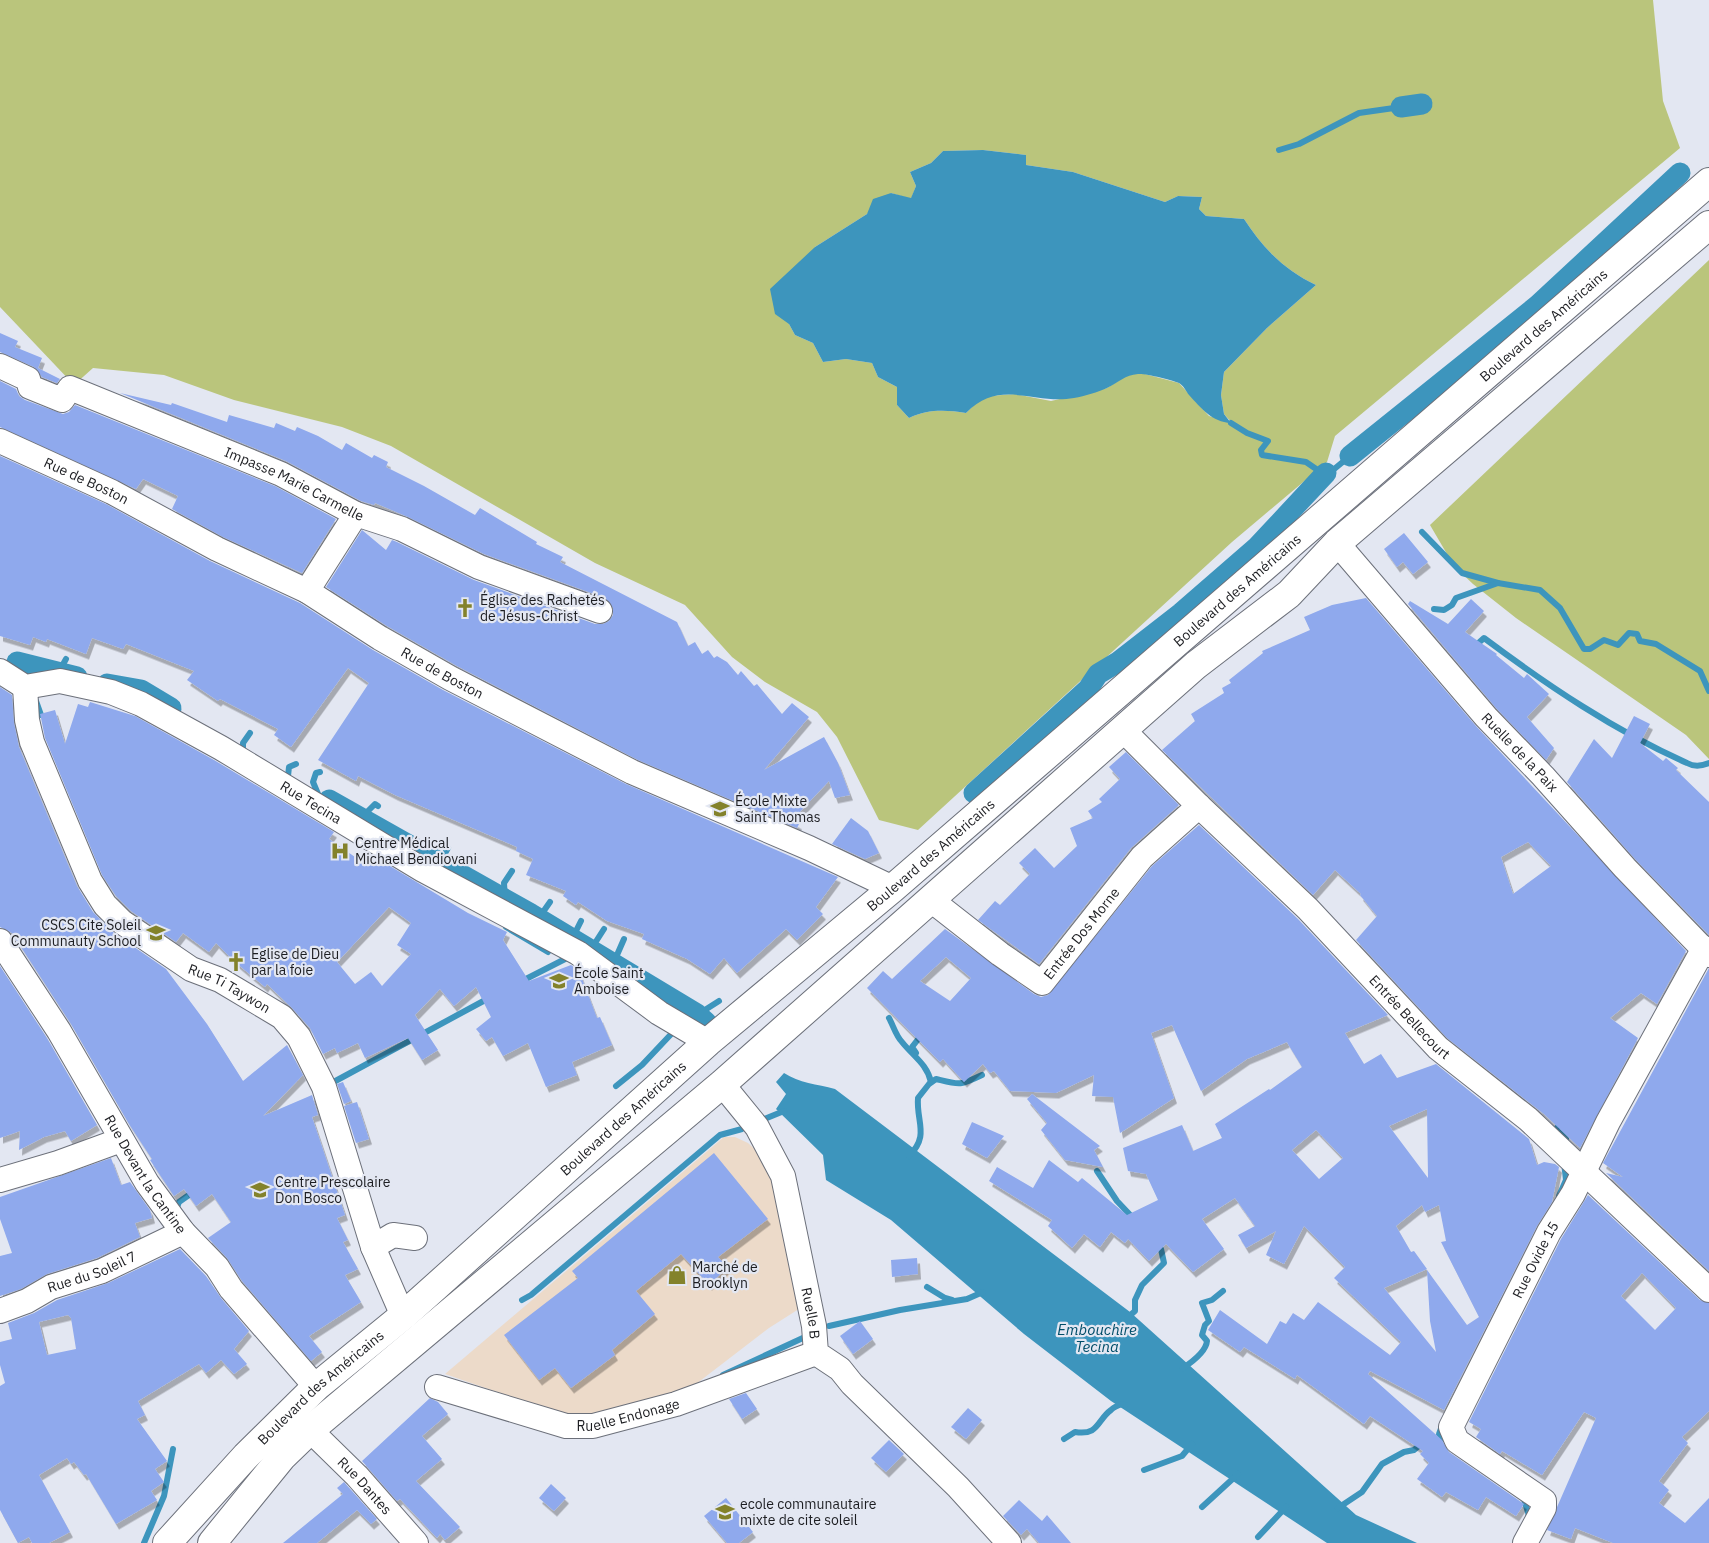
<svg xmlns="http://www.w3.org/2000/svg" width="1709" height="1543" font-family="'IBM Plex Sans',sans-serif">
<style>
.commercial{fill:#ecdac9}
.green{fill:#bac57c;fill-rule:evenodd}
.water{fill:#3d95bd}
.lines{fill:none;stroke-linecap:round;stroke-linejoin:round}
.stream{stroke:#3d95bd;stroke-width:6}
.canal{stroke:#3d95bd;stroke-width:21}
.building{fill:#8fa9ed;fill-rule:evenodd;filter:url(#shadow)}
.minor-casing{stroke:#6c707a;stroke-width:26}
.major-casing{stroke:#6c707a;stroke-width:30}
.minor{stroke:#fff;stroke-width:24}
.major{stroke:#fff;stroke-width:28}
.labels{text-anchor:middle;stroke-width:4.5;stroke-linejoin:round;paint-order:stroke}
.street-label{font-size:14px;fill:#1d1e22;stroke:#e3e7f2}
.poi-label{font-size:14px;fill:#1d1e22;stroke:#e3e7f2;text-anchor:start}
.water-label{font-size:15px;font-style:italic;fill:#004d69;stroke:#e3e7f2}
</style>
<defs>
<filter id="shadow"><feDropShadow dx="3" dy="5.5" stdDeviation="0" flood-color="#0004"/></filter>
</defs>
<rect width="100%" height="100%" fill="#e3e7f2"/>
<path class="commercial" d="M724,1137H735L748,1143L759,1153L770,1172L802,1307L769,1328L683,1394L594,1416H566L445,1374Z"/>
<g class="green">
<path d="M0,0H1653L1663,101L1680,148L1335,436L1327,462L1232,542L918,830L879,820L837,737L817,712L765,682L732,657L685,605L595,563L391,446L342,427L234,400L164,375L93,368L74,385L0,307ZM983,150L1026,155V165L1073,172L1165,202L1178,196L1202,197L1199,209L1206,216L1244,219C1263,248 1284,270 1316,285L1267,328L1224,372L1221,395L1224,414L1231,422L1209,416L1179,383L1141,373L1127,375L1107,388L1051,401L1015,394L989,396L976,403L966,413C945,410 929,409 909,418L897,405V387L878,377L872,363L846,359L823,362L813,343L795,335L789,324L815,247L867,214L891,193L911,199L916,186L910,172L931,163L943,151Z"/>
<path d="M1709,260V759L1686,735L1516,618L1473,584L1454,566L1430,525Z"/>
</g>
<g class="water">
<path d="M983,150L1026,155V165L1073,172L1165,202L1178,196L1202,197L1199,209L1206,216L1244,219C1263,248 1284,270 1316,285L1267,328L1224,372L1221,395L1224,414L1231,423C1212,422 1201,408 1189,395C1186,391 1183,385 1179,383C1173,380 1144,373 1138,374C1125,375 1119,382 1107,388C1098,392 1085,396 1074,398C1033,405 1000,378 966,413C945,410 929,409 909,418L897,405V387L878,377L872,363L846,359L823,362L813,343L795,335L789,324L775,314L770,289L815,247L867,214L873,199L891,193L911,198L916,186L910,172L931,163L943,151Z"/>
<path d="M784,1073C799,1083 817,1084 835,1089L1130,1312L1356,1515L1417,1543H1327L1111,1401L1024,1334L891,1220L826,1180L823,1155L776,1109L786,1094L776,1082Z"/>
</g>
<g class="lines">
<g class="stream">
<path d="M1279,150L1299,144L1359,113L1401,107"/>
<path d="M1231,423L1247,433L1268,441L1261,450L1262,455L1306,462L1322,473L1333,470L1350,456L1356,459"/>
<path d="M1422,532L1462,573L1498,583L1540,590L1560,608L1584,649H1590L1604,640L1618,645L1629,633L1637,634L1640,641L1656,644L1700,671L1709,691"/>
<path d="M1434,609L1444,610L1452,605L1456,598L1498,583"/>
<path d="M1473,648L1484,638C1547,685 1615,731 1687,763C1694,767 1702,766 1709,763"/>
<path d="M64,674L61,668L66,659"/>
<path d="M20,678L31,666"/>
<path d="M34,679L38,669"/>
<path d="M36,701L41,715"/>
<path d="M243,750V743L250,733"/>
<path d="M288,776L289,767L296,764"/>
<path d="M318,794L313,782L316,773L320,772"/>
<path d="M370,824L367,812L375,804L378,806"/>
<path d="M447,867L444,855L448,848"/>
<path d="M505,900L504,883L512,871"/>
<path d="M550,902L543,912L551,926"/>
<path d="M506,927L548,952"/>
<path d="M576,940L574,935L581,921"/>
<path d="M594,951L595,943L604,929"/>
<path d="M617,965V955L624,939"/>
<path d="M520,982L571,956"/>
<path d="M889,1018C893,1025 896,1036 902,1042C913,1056 927,1064 931,1082"/>
<path d="M686,1022L719,1001"/>
<path d="M916,1053L912,1047L923,1033"/>
<path d="M328,1085L489,998"/>
<path d="M616,1086L642,1065L675,1030"/>
<path d="M762,1120L784,1111"/>
<path d="M1562,1122L1556,1129L1566,1139"/>
<path d="M909,1156C930,1135 916,1122 918,1098L929,1084L936,1079C960,1085 959,1086 982,1075"/>
<path d="M1097,1171L1117,1201L1134,1219"/>
<path d="M1559,1196L1566,1180L1564,1162"/>
<path d="M176,1210L179,1202L196,1190"/>
<path d="M927,1287L945,1298L952,1300"/>
<path d="M522,1300L531,1295L720,1135L742,1129"/>
<path d="M1127,1318L1135,1311V1300L1142,1285L1164,1263L1161,1249L1156,1244"/>
<path d="M829,1326L900,1310L967,1299L983,1292"/>
<path d="M1183,1368C1192,1362 1206,1352 1207,1341L1202,1335L1205,1325L1209,1321L1202,1303L1212,1300L1223,1291"/>
<path d="M723,1375L805,1337"/>
<path d="M1443,1423L1439,1434L1450,1444"/>
<path d="M1064,1439L1075,1432C1099,1436 1097,1420 1111,1410C1114,1407 1119,1405 1122,1404L1125,1405"/>
<path d="M1144,1470L1182,1456L1192,1444"/>
<path d="M1523,1496L1530,1519"/>
<path d="M1202,1507L1238,1474"/>
<path d="M1338,1508L1362,1492L1382,1464L1404,1452L1414,1450L1422,1443"/>
<path d="M1258,1537L1286,1507"/>
<path d="M144,1543L164,1496L173,1449"/>
</g>
<g class="canal">
<path d="M1401,107L1422,104"/>
<path d="M1350,456L1538,305L1680,173"/>
<path d="M17,662L77,677"/>
<path d="M107,684L141,690L171,708"/>
<path d="M974,793L1088,689L1098,674L1118,662L1181,613L1257,547L1326,473"/>
<path d="M329,800L531,914L697,1014L706,1022"/>
</g>
</g>
<g class="building">
<path d="M0,333L18,341L15,347L42,358L38,368L60,379L57,383L42,377L34,367L0,352Z"/>
<path d="M0,381L16,389L19,396L25,400L63,414L69,412L75,405L275,486L336,519L302,573L223,537L172,509L178,496L143,479L136,489L0,427Z"/>
<path d="M120,393L171,405L172,403L227,422L229,415L274,428L276,423L295,431L297,427L318,436L342,450L346,443L372,458L374,455L388,462L386,467L424,486L475,515L480,508L537,542L536,544L563,557L560,562L677,622L688,646L695,642L702,654L708,650L714,658L717,656L727,662L738,675L741,671L754,686L757,684L782,714L792,703L809,717L764,770L824,737L838,763L850,795L835,798L829,781L792,820L799,824L797,828L638,760L457,666L387,626L326,587L362,530L386,550L392,540L397,542L474,580L595,624H603L609,621L613,615V608L605,598L484,554L408,517L375,503L374,505L361,501L286,461Z"/>
<path d="M0,456L106,504L210,561L300,603L373,650L443,690L626,784L838,877L816,907L823,914L797,940L786,929L737,973L724,958L710,974L687,959L642,939L644,934L607,921L578,902L576,905L563,896L566,891L526,875L533,859L516,851L517,847L395,795L358,776L356,781L318,760L369,683L348,668L291,747L274,735L278,729L220,699L218,701L187,680L194,671L126,644L123,649L92,638L86,654L47,639L46,642L33,637L30,645L0,636Z"/>
<path d="M1404,533L1428,562L1413,574L1403,562L1397,567L1384,549Z"/>
<path d="M1366,598L1476,726L1686,951L1657,1004L1641,993L1610,1018L1638,1038L1580,1148L1544,1114L1447,1038L1356,940L1377,916L1360,895L1361,894L1335,870L1313,895L1162,750L1195,721L1191,714L1224,693L1222,688L1231,683L1229,680L1263,653L1262,651L1310,630L1304,617L1332,605ZM1528,842L1551,866L1513,894L1501,857Z"/>
<path d="M1471,599L1484,611L1465,632L1497,654L1496,655L1524,678L1527,674L1549,694L1527,717L1554,748L1546,760L1496,708L1408,604L1410,601L1448,624Z"/>
<path d="M0,687L12,695L14,723L19,747L77,886L93,912L114,933L166,969L207,1024L243,1081L287,1045L303,1075L263,1116L312,1095L318,1115L312,1117L345,1215L337,1218L348,1240L343,1242L358,1269L345,1275L361,1302L309,1336L322,1352L311,1361L242,1281L227,1258L208,1238L231,1222L212,1194L196,1206L184,1189L174,1196L150,1160L152,1159L129,1124L71,1024L12,933L0,927Z"/>
<path d="M90,702L135,716L214,760L334,832L329,839L368,866L375,857L468,913L507,932L503,940L529,981L571,965L579,971L597,1018L600,1017L612,1045L572,1062L577,1075L546,1087L528,1043L503,1056L492,1037L486,1041L476,1029L491,1017L476,987L454,1006L440,989L415,1015L438,1050L422,1060L408,1038L365,1058L358,1043L337,1053L335,1048L323,1054L310,1028L292,1008L267,984L265,987L234,961L216,943L209,952L183,933L176,942L131,911L116,896L102,875L45,738L41,718L40,714L55,710L65,744L78,704L88,707ZM389,907L411,923L397,945L411,954L382,986L371,972L355,984L337,962Z"/>
<path d="M1634,716L1650,724L1640,743L1663,761L1666,758L1678,768L1676,770L1709,802V935L1635,859L1567,782L1594,739L1612,758Z"/>
<path d="M1126,752L1179,805L1131,848L1039,964L978,920L995,901L1000,905L1030,874L1019,863L1035,848L1054,868L1077,846L1070,828L1093,818L1088,811L1102,802L1099,799L1120,779L1109,767Z"/>
<path d="M851,818L868,831L879,853L865,859L832,844Z"/>
<path d="M1199,825L1298,919L1388,1015L1345,1033L1364,1064L1381,1054L1397,1078L1436,1064L1529,1139L1537,1165L1544,1162L1555,1164L1559,1167L1552,1202L1537,1226L1444,1410L1370,1371L1368,1374L1442,1440L1449,1452L1524,1504L1516,1516L1486,1497L1478,1510L1446,1492L1442,1497L1417,1479L1429,1463L1420,1454L1423,1451L1370,1416L1364,1424L1297,1375L1295,1379L1244,1347L1240,1352L1208,1330L1220,1310L1267,1344L1280,1321L1286,1324L1293,1313L1304,1320L1318,1302L1390,1355L1401,1342L1334,1278L1345,1267L1304,1226L1284,1264L1266,1255L1276,1231L1246,1248L1238,1235L1255,1226L1235,1198L1202,1219L1224,1249L1193,1272L1166,1244L1149,1261L1128,1239L1125,1243L1111,1232L1100,1247L1084,1234L1072,1248L1048,1226L1052,1220L989,1181L997,1167L1033,1188L1049,1160L1078,1182L1082,1178L1127,1215L1158,1200L1146,1174L1128,1171L1123,1148L1182,1125L1193,1151L1222,1138L1215,1124L1269,1089L1270,1090L1302,1067L1288,1044L1287,1042L1247,1059L1201,1091L1172,1025L1151,1033L1174,1098L1120,1133L1113,1097L1092,1096L1094,1075L1056,1093L1010,1091L994,1071L990,1073L983,1064L964,1082L943,1059L940,1062L867,988L883,971L892,979L945,929L1034,994L1041,997L1048,995L1152,866ZM946,957L971,978L950,1001L920,981ZM1427,1109L1428,1178L1389,1126ZM1316,1130L1343,1158L1319,1179L1292,1150ZM1422,1205L1425,1212L1439,1205L1446,1241L1441,1242L1479,1317L1467,1325L1427,1270L1430,1321L1436,1352L1384,1288L1427,1269L1414,1251L1411,1252L1396,1226Z"/>
<path d="M0,966L47,1038L97,1125L71,1141L65,1131L44,1137L19,1150L20,1131L0,1138Z"/>
<path d="M1709,968V1271L1606,1173L1623,1177L1603,1163Z"/>
<path d="M343,1082L351,1101L344,1104L337,1084Z"/>
<path d="M1032,1094L1100,1146L1094,1150L1103,1167L1065,1160L1041,1130L1047,1123L1027,1099Z"/>
<path d="M357,1102L369,1139L356,1143L344,1106Z"/>
<path d="M972,1122L1004,1136L987,1158L962,1144Z"/>
<path d="M714,1153L768,1219L718,1257L728,1267L709,1285L681,1254L636,1291L655,1314L612,1350L615,1355L571,1388L555,1368L539,1380L504,1335L578,1278L572,1271Z"/>
<path d="M111,1158L121,1185L130,1182L150,1210L152,1218L135,1223L140,1237L97,1258L47,1274L21,1289L0,1296V1256L12,1253L0,1219V1197Z"/>
<path d="M1588,1195L1700,1300L1709,1303V1411L1682,1437L1688,1443L1659,1481L1669,1490L1659,1503L1685,1523L1709,1498V1543H1613L1575,1528L1571,1539L1547,1530L1596,1418L1584,1412L1542,1475L1502,1451L1500,1454L1476,1437L1481,1429L1469,1422L1561,1239ZM1642,1273L1676,1308L1655,1330L1621,1296Z"/>
<path d="M180,1249L206,1276L221,1298L249,1331L234,1349L247,1364L234,1374L221,1360L206,1373L199,1364L138,1401L145,1415L137,1419L167,1461L155,1469L164,1482L151,1491L157,1500L116,1524L86,1474L84,1475L74,1462L71,1464L67,1458L39,1475L70,1532L49,1543H32L29,1537L18,1543L0,1510V1386L5,1383L0,1365V1342L12,1339L8,1323L34,1313L57,1300L108,1283ZM68,1315L71,1318L76,1349L47,1355L39,1322Z"/>
<path d="M917,1258L918,1274L892,1277L891,1260Z"/>
<path d="M860,1321L873,1339L853,1354L840,1336Z"/>
<path d="M746,1393L757,1409L742,1419L729,1399Z"/>
<path d="M430,1398L438,1402L448,1414L422,1436L442,1459L416,1481L460,1527L445,1540L440,1534L437,1538L400,1499L397,1501L362,1461Z"/>
<path d="M968,1408L982,1420L966,1439L951,1427Z"/>
<path d="M889,1440L904,1454L886,1472L871,1458Z"/>
<path d="M344,1482L377,1519L371,1524L357,1510L317,1543H283L343,1494L337,1488Z"/>
<path d="M551,1484L566,1498L554,1511L539,1498Z"/>
<path d="M726,1498L753,1532L739,1543H727L704,1516Z"/>
<path d="M1019,1500L1042,1521L1047,1515L1071,1543H1039L1027,1529L1021,1535L1003,1516Z"/>
</g>
<g class="lines">
<g class="minor-casing">
<g id="minor">
<path id="s1" d="M0,366L28,379L30,387L62,400L70,388L281,474L356,514L402,529L479,567L600,611"/>
<path id="s2" d="M0,441L112,492L217,549L307,591L380,638L450,678L632,772L809,848L893,888"/>
<path id="s3" d="M1337,543L1486,717L1543,776L1625,868L1709,955"/>
<path d="M307,591L356,514"/>
<path id="s4" d="M0,671L25,687L60,681L111,692L141,704L221,748L423,870L578,953L659,1013L708,1042"/>
<path id="s5" d="M25,687L27,720L32,742L90,881L105,905L122,922L191,969L220,980L282,1017L299,1037L324,1087L373,1247L403,1316"/>
<path id="s6" d="M1123,730L1199,806L1308,909L1438,1048L1528,1119L1709,1290"/>
<path id="s7" d="M931,900L1000,954L1042,983L1142,857L1199,806"/>
<path id="s8" d="M0,941L59,1031L147,1183L183,1232L217,1267L231,1289L316,1387"/>
<path id="s9" d="M722,1084L757,1127L783,1176L814,1326L816,1353L840,1369L852,1384L958,1487L1009,1543"/>
<path d="M0,1180L58,1163L121,1140"/>
<path d="M373,1247L393,1235L415,1238"/>
<path id="s10" d="M0,1311L27,1301L51,1287L102,1271L183,1232"/>
<path id="s11" d="M437,1387L566,1426H593L676,1404L816,1353"/>
<path id="s12" d="M310,1430L357,1476L416,1543"/>
<path id="s13" d="M1525,1543L1544,1508V1501L1457,1441L1451,1427L1549,1232L1573,1194L1608,1122L1704,948"/>
</g>
</g>
<g class="major-casing">
<g id="major">
<path id="s14" d="M167,1543L246,1456L316,1387L403,1316L708,1042L893,888L1709,182"/>
<path d="M212,1543L282,1457L310,1430L722,1084L1196,665L1289,594L1337,543L1709,225"/>
</g>
</g>
<use href="#minor" class="minor"/>
<use href="#major" class="major"/>
</g>
<defs>
<g id="church-bare" transform="scale(1.5)"><path d="M-1.2-6h2.4v3.5h3.3v2.4h-3.3V6h-2.4V-.1h-3.3v-2.4h3.3Z" fill="#83822b" stroke="#e3e7f2" stroke-width="2.5" paint-order="stroke"/></g>
<g id="school-bare" transform="scale(1.5)"><path d="M0-5L7-2L0 1L-7-2ZM-4 1L0 2.5L4 1V4Q0 6-4 4Z" fill="#83822b" stroke="#e3e7f2" stroke-width="2.5" paint-order="stroke"/></g>
<g id="hospital-bare" transform="scale(1.5)"><path d="M-5-5h3v3.5h4V-5h3V5h-3V1.5h-4V5h-3Z" fill="#83822b" stroke="#e3e7f2" stroke-width="2.5" paint-order="stroke"/></g>
<g id="shop-bare" transform="scale(1.5)"><path d="M-5-2.5h2.3a2.7 3.5 0 0 1 5.4 0H5L5.5 6h-11ZM-1.5-2.5h3a1.5 2.3 0 0 0-3 0Z" fill="#83822b" stroke="#e3e7f2" stroke-width="2.5" paint-order="stroke"/></g>
</defs>
<g fill-rule="evenodd">
<use href="#church-bare" x="465" y="608"/>
<use href="#school-bare" x="720" y="809"/>
<use href="#hospital-bare" x="340" y="851"/>
<use href="#school-bare" x="156" y="933"/>
<use href="#church-bare" x="236" y="962"/>
<use href="#school-bare" x="559" y="981"/>
<use href="#school-bare" x="260" y="1190"/>
<use href="#shop-bare" x="677" y="1275"/>
<use href="#school-bare" x="725" y="1512"/>
</g>
<g class="labels">
<g class="street-label">
<text dy="5" stroke="none"><textPath href="#s14" startOffset="1839">Boulevard des Américains</textPath></text>
<text dy="5" stroke="none"><textPath href="#s2" startOffset="95">Rue de Boston</textPath></text>
<text dy="5" stroke="none"><textPath href="#s1" startOffset="332">Impasse Marie Carmelle</textPath></text>
<text dy="5" stroke="none"><textPath href="#s14" startOffset="1434">Boulevard des Américains</textPath></text>
<text dy="5" stroke="none"><textPath href="#s2" startOffset="500">Rue de Boston</textPath></text>
<text dy="5" stroke="none"><textPath href="#s3" startOffset="278">Ruelle de la Paix</textPath></text>
<text dy="5" stroke="none"><textPath href="#s4" startOffset="346">Rue Tecina</textPath></text>
<text dy="5" stroke="none"><textPath href="#s14" startOffset="1029">Boulevard des Américains</textPath></text>
<text dy="5" stroke="none"><textPath href="#s7" startOffset="202">Entrée Dos Morne</textPath></text>
<text dy="5" stroke="none"><textPath href="#s5" startOffset="385">Rue Ti Taywon</textPath></text>
<text dy="5" stroke="none"><textPath href="#s6" startOffset="406">Entrée Bellecourt</textPath></text>
<text dy="5" stroke="none"><textPath href="#s14" startOffset="624">Boulevard des Américains</textPath></text>
<text dy="5" stroke="none"><textPath href="#s8" startOffset="275">Rue Devant la Cantine</textPath></text>
<text dy="5" stroke="none"><textPath href="#s13" startOffset="355">Rue Ovide 15</textPath></text>
<text dy="5" stroke="none"><textPath href="#s10" startOffset="100">Rue du Soleil 7</textPath></text>
<text dy="5" stroke="none"><textPath href="#s9" startOffset="251">Ruelle B</textPath></text>
<text dy="5" stroke="none"><textPath href="#s14" startOffset="219">Boulevard des Américains</textPath></text>
<text dy="5" stroke="none"><textPath href="#s11" startOffset="198">Ruelle Endonage</textPath></text>
<text dy="5" stroke="none"><textPath href="#s12" startOffset="78">Rue Dantes</textPath></text>
</g>
<g class="poi-label">
<text x="480" y="605">Église des Rachetés<tspan x="480" dy="16">de Jésus-Christ</tspan></text>
<text x="735" y="806">École Mixte<tspan x="735" dy="16">Saint Thomas</tspan></text>
<text x="355" y="848">Centre Médical<tspan x="355" dy="16">Michael Bendiovani</tspan></text>
<text x="141" y="930" text-anchor="end">CSCS Cite Soleil<tspan x="141" dy="16">Communauty School</tspan></text>
<text x="251" y="959">Eglise de Dieu<tspan x="251" dy="16">par la foie</tspan></text>
<text x="574" y="978">École Saint<tspan x="574" dy="16">Amboise</tspan></text>
<text x="275" y="1187">Centre Prescolaire<tspan x="275" dy="16">Don Bosco</tspan></text>
<text x="692" y="1272">Marché de<tspan x="692" dy="16">Brooklyn</tspan></text>
<text x="740" y="1509">ecole communautaire<tspan x="740" dy="16">mixte de cite soleil</tspan></text>
</g>
<g class="water-label">
<text x="1097" y="1335">Embouchire<tspan x="1097" dy="17">Tecina</tspan></text>
</g>
</g>
</svg>
